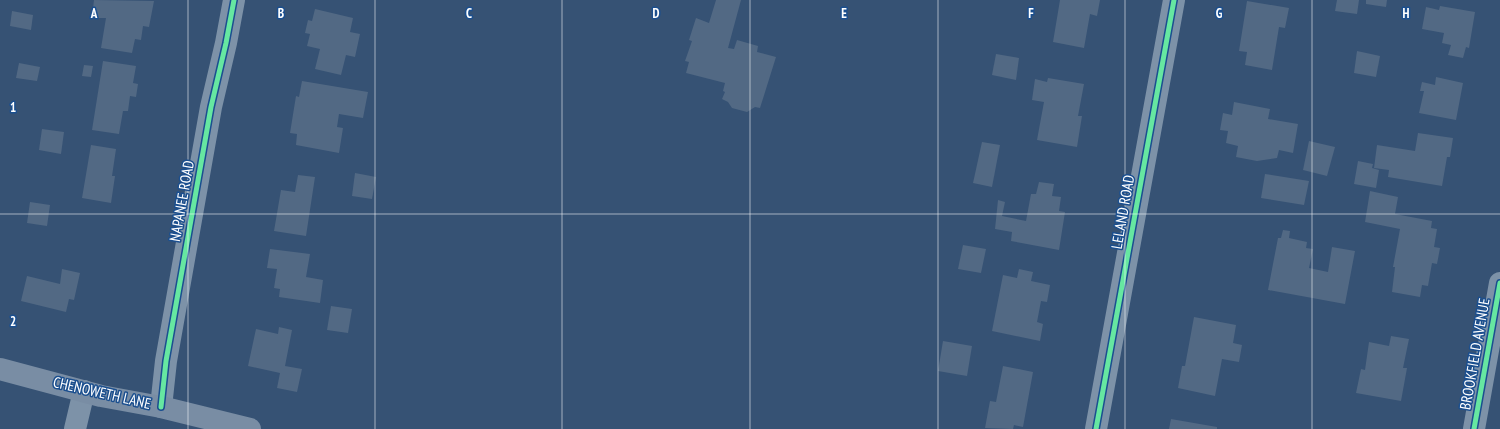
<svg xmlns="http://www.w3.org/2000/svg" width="1500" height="429" font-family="'PT Sans Narrow',sans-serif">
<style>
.building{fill:#526984}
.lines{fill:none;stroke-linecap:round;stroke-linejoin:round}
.street{stroke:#7d92a8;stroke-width:22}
.secondary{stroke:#798da4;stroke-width:22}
.cycleway-casing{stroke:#1b4f8f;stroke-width:8}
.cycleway{stroke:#66e7a1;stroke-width:5}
.grid{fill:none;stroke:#fff;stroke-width:1;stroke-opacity:0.55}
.labels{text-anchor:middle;stroke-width:3;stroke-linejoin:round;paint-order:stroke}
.street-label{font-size:15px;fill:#fff;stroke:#1b4f8f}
.grid-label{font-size:13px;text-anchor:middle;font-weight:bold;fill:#fff;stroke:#1b4f8f;stroke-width:3;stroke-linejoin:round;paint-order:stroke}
</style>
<rect width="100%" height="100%" fill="#365274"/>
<g class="building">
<path d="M94,0L154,1L149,27L143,26L141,40L135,39L132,53L101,48L106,18H92Z"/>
<path d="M716,0H741L728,48L734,49L737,40L758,46L757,52L776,57L760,108L755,107L747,112L732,108L728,102L722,99L725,92L723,91L725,83L686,73L689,62L685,61L692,41L689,40L696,18L709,23Z"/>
<path d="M1060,0H1100L1097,16L1090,14L1084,48L1053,42Z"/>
<path d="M1337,0H1359L1357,14L1335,11Z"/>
<path d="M1366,0H1387L1386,7L1366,4Z"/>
<path d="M1247,1L1289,8L1285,28L1279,27L1272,70L1245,65L1247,52L1239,51Z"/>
<path d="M1440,6L1475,12L1469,48L1466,47L1463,58L1448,55L1451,45L1442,43L1444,33L1422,29L1426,7L1439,10Z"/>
<path d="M315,9L353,18L350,32L360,34L355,57L346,55L341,75L315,69L320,49L307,46L310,34L305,33L308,20L312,21Z"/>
<path d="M12,11L33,15L31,30L10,26Z"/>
<path d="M1357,51L1380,56L1376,77L1354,73Z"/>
<path d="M996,54L1019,58L1016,80L992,75Z"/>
<path d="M103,61L136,66L133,83L138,84L136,97L130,96L128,111H123L119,134L92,130Z"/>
<path d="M19,63L40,67L37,81L16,78Z"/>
<path d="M84,65L93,66L91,77L82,76Z"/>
<path d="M1436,77L1463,83L1456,120L1419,113L1424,91H1420L1422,82L1435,85Z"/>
<path d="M1048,78L1084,84L1078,116H1082L1077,147L1037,140L1044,102L1032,100L1035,79L1047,82Z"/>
<path d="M302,81L368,92L363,118L339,114L337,127L343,128L339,153L296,145L297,134L290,133L296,96L299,97Z"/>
<path d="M1234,102L1270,109L1268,119L1298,124L1293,153L1279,150L1277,158L1257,161L1236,157L1238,146L1226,143L1228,131L1220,130L1223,113L1232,115Z"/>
<path d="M42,129L64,132L61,154L39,150Z"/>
<path d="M1418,133L1453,138L1450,157H1447L1442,186L1388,177L1389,170L1374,168L1377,145L1415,151Z"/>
<path d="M1309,141L1335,147L1327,176L1303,170Z"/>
<path d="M982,142L1000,145L992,187L973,183Z"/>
<path d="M91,145L116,149L112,176H115L111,203L82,198Z"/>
<path d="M1358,161L1373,164L1372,168L1379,170L1376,188L1354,184Z"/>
<path d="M355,173L376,177L372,199L352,196Z"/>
<path d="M1265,174L1309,181L1304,205L1261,198Z"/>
<path d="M298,175L315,177L306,236L274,231L281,190L295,192Z"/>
<path d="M1039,182L1054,184L1052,196L1061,197L1059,211L1065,212L1059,250L1011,241L1012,232L995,229L998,200L1005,202L1002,216L1026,221L1031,194H1036Z"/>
<path d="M1370,191L1398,197L1395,214L1432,221L1431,228L1437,229L1434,247L1440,248L1437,264L1432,263L1428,286L1422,285L1420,297L1392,292L1395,267H1393L1400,229L1365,222Z"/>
<path d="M30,202L50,205L47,226L27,223Z"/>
<path d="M1283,230L1290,231L1289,238L1307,242L1306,248L1313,249L1309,268L1328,272L1332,247L1355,251L1345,304L1268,290L1278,238H1281Z"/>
<path d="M963,245L986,249L981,273L958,269Z"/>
<path d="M270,249L310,254L306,277L323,280L320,303L279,297L280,289L274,288L277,269L267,268Z"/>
<path d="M62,269L80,273L74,300L69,299L66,312L21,301L27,276L60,284Z"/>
<path d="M1019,269L1033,272L1031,281L1050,285L1047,302L1041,301L1037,322L1043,324L1040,341L992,331L1003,275L1017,278Z"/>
<path d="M331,306L352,309L348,333L327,330Z"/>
<path d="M1194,317L1236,325L1233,343L1242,345L1239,362L1222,359L1215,396L1178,388L1182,366H1185Z"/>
<path d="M279,327L292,330L285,366L302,369L297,392L277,388L280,373L248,366L256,329L278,334Z"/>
<path d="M1391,336L1409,339L1403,368H1407L1401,401L1356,393L1361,369L1365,370L1369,342L1389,346Z"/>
<path d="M943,341L972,346L967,376L938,371Z"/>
<path d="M1003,366L1033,372L1023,427L1014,425L1013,429L985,428L990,401L996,402Z"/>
<path d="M1171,419L1217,427V429H1169Z"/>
</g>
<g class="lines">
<g class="street">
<path d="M161,407L166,361L211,107L226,43L234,0"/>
<path d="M75,429L84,391"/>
<path d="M1096,429L1174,0"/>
<path d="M1474,429L1500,283"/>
</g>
<path class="secondary" d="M0,369L101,396L161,407L250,429"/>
<g class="cycleway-casing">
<g id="cycleway">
<path d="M161,407L166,361L211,107L226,43L234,0"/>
<path d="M1096,429L1174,0"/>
<path d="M1474,429L1500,283"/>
</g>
</g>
<use href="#cycleway" class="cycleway"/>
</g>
<path class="grid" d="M188,0V429M375,0V429M562,0V429M750,0V429M938,0V429M1125,0V429M1312,0V429M0,214H1500"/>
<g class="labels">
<g class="street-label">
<text transform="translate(182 201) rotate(-80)" y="5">NAPANEE ROAD</text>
<text transform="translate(1123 212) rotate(-80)" y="5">LELAND ROAD</text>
<text transform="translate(1475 354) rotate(-80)" y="5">BROOKFIELD AVENUE</text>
<text transform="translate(102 393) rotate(13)" y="5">CHENOWETH LANE</text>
</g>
</g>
<g class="grid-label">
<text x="94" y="18">A</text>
<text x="281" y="18">B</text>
<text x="469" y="18">C</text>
<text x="656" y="18">D</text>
<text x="844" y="18">E</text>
<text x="1031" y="18">F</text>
<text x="1219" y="18">G</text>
<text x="1406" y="18">H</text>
<text x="13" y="112">1</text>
<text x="13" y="326">2</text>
</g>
</svg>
